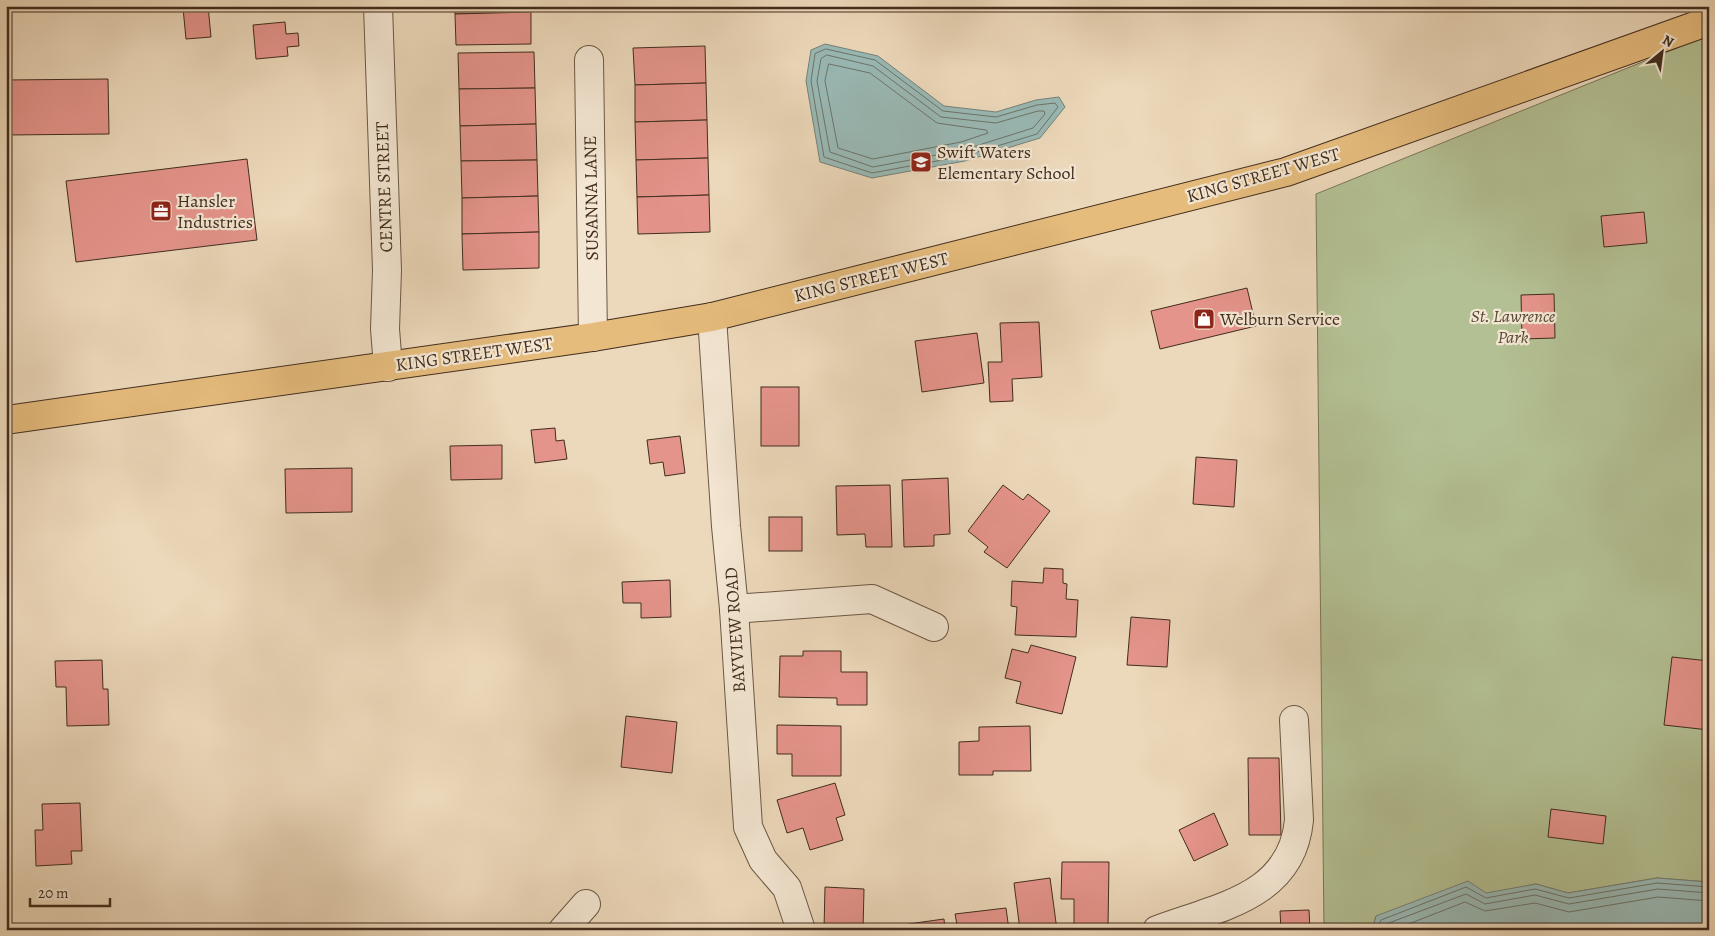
<svg xmlns="http://www.w3.org/2000/svg" width="1715" height="936" font-family="Alegreya,serif">
<style>
.green{fill:#b3c093;stroke:#7a7658}
.water{fill:#99b9b5;stroke:#768179}
.lines{fill:none;stroke-linecap:round;stroke-linejoin:round}
.shore{stroke:#6d736a;stroke-width:1}
.building{fill:#e5948b;stroke:#412d1e}
.minor-casing{stroke:#6c5845;stroke-width:30}
.primary-casing{stroke:#412d1e;stroke-width:30}
.minor{stroke:#f3e6d2;stroke-width:28}
.primary{stroke:#e6bc7d;stroke-width:28}
.labels{text-anchor:middle;stroke-width:4.5;stroke-linejoin:round;paint-order:stroke}
.poi-label{font-size:18px;fill:#412d1e;stroke:#f3e6d2;text-anchor:start}
.street-label{font-size:18px;fill:#412d1e;stroke:#f3e6d2}
.park-label{font-size:18px;font-style:italic;fill:#584a35;stroke:#f3e6d2}
</style>
<rect width="100%" height="100%" fill="#ecd8ba"/>
<filter id="stains"><feTurbulence type="fractalNoise" baseFrequency=".004" numOctaves="4"/><feColorMatrix values="0 0 0 0 .2 0 0 0 0 .09 0 0 0 0 .02 0 0 0 .5 -.17"/></filter>
<radialGradient id="worn" r=".72"><stop offset=".6" stop-color="#630" stop-opacity="0"/><stop offset="1" stop-color="#630" stop-opacity=".3"/></radialGradient>
<path class="green" d="M1709,35V882L1657,878L1568,893L1536,884L1376,916L1372,930H1324L1316,194Z"/>
<g class="water">
<path d="M825,44L878,56L944,106L996,112L1036,100L1059,97L1065,107L1040,138L965,161L872,178L820,162L806,81L811,50Z"/>
<path d="M1657,878L1709,882V930H1372L1376,916L1468,881L1486,893L1536,884L1568,893Z"/>
</g>
<g class="lines">
<g class="shore">
<path d="M826,49L875,60L943,111L996,117L1037,105L1055,103L1058,107L1037,134L964,156L872,173L824,157L811,81L815,54Z"/>
<path d="M827,55L873,66L941,117L996,123L1038,111H1044L1045,114L1033,128L963,150L873,167L830,152L817,81L821,59Z"/>
<path d="M829,64L870,73L937,123L986,130L988,133L961,142L873,159L838,148L825,81Z"/>
<path d="M1377,930L1381,920L1466,887L1486,898L1535,889L1569,898L1657,883L1709,887"/>
<path d="M1384,930L1386,924L1466,894L1485,904L1535,895L1569,904L1658,889L1709,893"/>
<path d="M1393,930L1465,902L1485,911L1535,903L1569,912L1658,897L1709,901"/>
</g>
</g>
<g class="building">
<path d="M208,6L211,37L186,39L183,8Z"/>
<path d="M455,6H530L531,12L455,14Z"/>
<path d="M531,12V44L456,45L455,14Z"/>
<path d="M285,22L286,34L298,33L299,46L287,47L288,56L256,59L253,25Z"/>
<path d="M705,46L706,83L635,85L633,48Z"/>
<path d="M534,52L535,88L459,89L458,53Z"/>
<path d="M108,79L109,134L6,135V80Z"/>
<path d="M706,83L707,120L635,122V85Z"/>
<path d="M535,88L536,124L460,126L459,89Z"/>
<path d="M707,120L708,158L636,160L635,122Z"/>
<path d="M536,124L537,160L461,161L460,126Z"/>
<path d="M708,158L709,195L637,197L636,160Z"/>
<path d="M247,159L257,240L76,262L66,181Z"/>
<path d="M537,160L538,196L462,198L461,161Z"/>
<path d="M709,195L710,232L638,234L637,197Z"/>
<path d="M538,196L539,232L462,234V198Z"/>
<path d="M1644,212L1647,243L1604,247L1601,216Z"/>
<path d="M539,232V268L463,270L462,234Z"/>
<path d="M1247,288L1256,326L1160,349L1151,311Z"/>
<path d="M1554,294L1555,338L1522,339L1521,295Z"/>
<path d="M1039,322L1042,377L1012,379L1013,401L990,402L988,362H1002L1000,323Z"/>
<path d="M977,333L984,383L922,392L915,341Z"/>
<rect x="761" y="387" width="38" height="59"/>
<path d="M555,428L556,441L564,440L567,459L535,463L531,430Z"/>
<path d="M680,436L685,473L665,476L663,462L650,464L647,440Z"/>
<path d="M502,445V479L451,480L450,446Z"/>
<path d="M1196,457L1237,460L1234,507L1193,504Z"/>
<path d="M352,468V512L286,513L285,469Z"/>
<path d="M948,478L950,534L934,535V546L904,547L902,480Z"/>
<path d="M890,485L892,547H866L865,534L837,535L836,486Z"/>
<path d="M1003,485L1023,500L1028,494L1050,511L1007,568L984,552L988,547L968,531Z"/>
<rect x="769" y="517" width="33" height="34"/>
<path d="M1044,568L1063,569V583L1067,584L1066,599L1078,600L1076,637L1015,635L1017,607L1011,606L1012,581L1043,583Z"/>
<path d="M670,580L671,617L641,618V603H623L622,582Z"/>
<path d="M1131,617L1170,620L1167,667L1127,665Z"/>
<path d="M1031,645L1076,657L1062,714L1016,703L1021,682L1005,678L1012,649L1028,653Z"/>
<path d="M803,651H841V672H867V705H837V698L779,697L780,656H803Z"/>
<path d="M1672,657L1709,661V730L1664,725Z"/>
<path d="M102,660L103,689H108L109,725L67,726L66,687H56L55,661Z"/>
<path d="M626,716L677,722L672,773L621,767Z"/>
<path d="M777,725L841,726V776H792V754H777Z"/>
<path d="M1030,726L1031,771H993V775H959V742L979,741V727Z"/>
<path d="M1248,758H1279L1281,835H1249Z"/>
<path d="M835,783L845,815L836,818L843,840L810,850L803,828L787,833L777,800Z"/>
<path d="M80,803L82,851H71L72,864L36,866L35,830H43L42,804Z"/>
<path d="M1551,809L1606,816L1603,844L1548,837Z"/>
<path d="M1214,813L1228,845L1194,861L1179,830Z"/>
<path d="M1062,862H1109L1108,928L1074,927V899H1061Z"/>
<path d="M1050,878L1057,930H1020L1014,883Z"/>
<path d="M825,887L864,889L863,930H824Z"/>
<path d="M1006,908L1009,930H958L955,914Z"/>
<path d="M1309,910L1310,930H1281L1280,911Z"/>
<path d="M944,919L945,930H909L908,924Z"/>
</g>
<g class="lines">
<g class="minor-casing">
<g id="minor">
<path d="M378,6L387,270L385,329L388,367"/>
<path d="M589,60L593,337"/>
<path d="M712,317L726,526L734,609L748,827L763,860L787,888L801,930"/>
<path d="M734,609L872,599L934,627"/>
<path d="M563,930L586,904"/>
<path d="M1157,930C1218,907 1292,897 1299,820L1294,720"/>
</g>
</g>
<g class="primary-casing">
<path id="primary" d="M6,420L593,337L712,317L1286,172L1709,21"/>
</g>
<use href="#minor" class="minor"/>
<use href="#primary" class="primary"/>
</g>
<defs>
<g id="school-square" transform="scale(1.125)"><rect x="-9" y="-9" width="18" height="18" rx="4" fill="#8f2418" stroke="#f3e6d2"/><path d="M0-5L7-2L0 1L-7-2ZM-4 1L0 2.5L4 1V4Q0 6-4 4Z" fill="#fff"/></g>
<g id="office-square" transform="scale(1.125)"><rect x="-9" y="-9" width="18" height="18" rx="4" fill="#8f2418" stroke="#f3e6d2"/><path d="M-6-3h4V-5.5h4V-3h4V5H-6ZM-1-4.5V-3h2v-1.5ZM-6 0V1H6V0Z" fill="#fff"/></g>
<g id="shop-square" transform="scale(1.125)"><rect x="-9" y="-9" width="18" height="18" rx="4" fill="#8f2418" stroke="#f3e6d2"/><path d="M-5-2.5h2.3a2.7 3.5 0 0 1 5.4 0H5L5.5 6h-11ZM-1.5-2.5h3a1.5 2.3 0 0 0-3 0Z" fill="#fff"/></g>
</defs>
<g fill-rule="evenodd">
<use href="#school-square" x="921" y="162"/>
<use href="#office-square" x="161" y="211"/>
<use href="#shop-square" x="1204" y="319"/>
</g>
<g class="labels">
<g class="poi-label">
<text x="937" y="158">Swift Waters<tspan x="937" dy="21">Elementary School</tspan></text>
<text x="177" y="207">Hansler<tspan x="177" dy="21">Industries</tspan></text>
<text x="1220" y="325">Welburn Service</text>
</g>
<g class="street-label">
<text transform="translate(1263 175) rotate(-16)" y="6">KING STREET WEST</text>
<text transform="translate(384 187) rotate(-92)" y="6">CENTRE STREET</text>
<text transform="translate(591 198) rotate(-91)" y="6">SUSANNA LANE</text>
<text transform="translate(871 277) rotate(-14)" y="6">KING STREET WEST</text>
<text transform="translate(474 354) rotate(-8)" y="6">KING STREET WEST</text>
<text transform="translate(735 630) rotate(-94)" y="6">BAYVIEW ROAD</text>
</g>
<g class="park-label">
<text x="1513" y="322">St. Lawrence<tspan x="1513" dy="21">Park</tspan></text>
</g>
</g>
<rect width="1715" height="936" fill="none" stroke="#ecd8ba" stroke-width="25"/>
<rect x="8" y="8" width="1700" height="921" fill="none" stroke="#412d1e" stroke-width="2.5"/>
<rect x="12" y="12" width="1690" height="911" fill="none" stroke="#412d1e"/>
<g transform="translate(1662 52) rotate(29)" stroke="#f3e6d2" stroke-width="4" paint-order="stroke">
<path d="M0-4L9 19L0 12L-9 19Z" fill="#412d1e"/>
<text y="-8" font-size="14" font-weight="bold" text-anchor="middle" fill="#412d1e">N</text>
</g>
<path d="M30 898v8h80v-8" fill="none" stroke="#412d1e" stroke-width="2.5"/>
<text x="38" y="898" font-size="15" fill="#412d1e" stroke="#f3e6d2" stroke-width="4" paint-order="stroke">20 m</text>
<rect width="100%" height="100%" filter="url(#stains)"/>
<rect width="100%" height="100%" fill="url(#worn)"/>
</svg>
